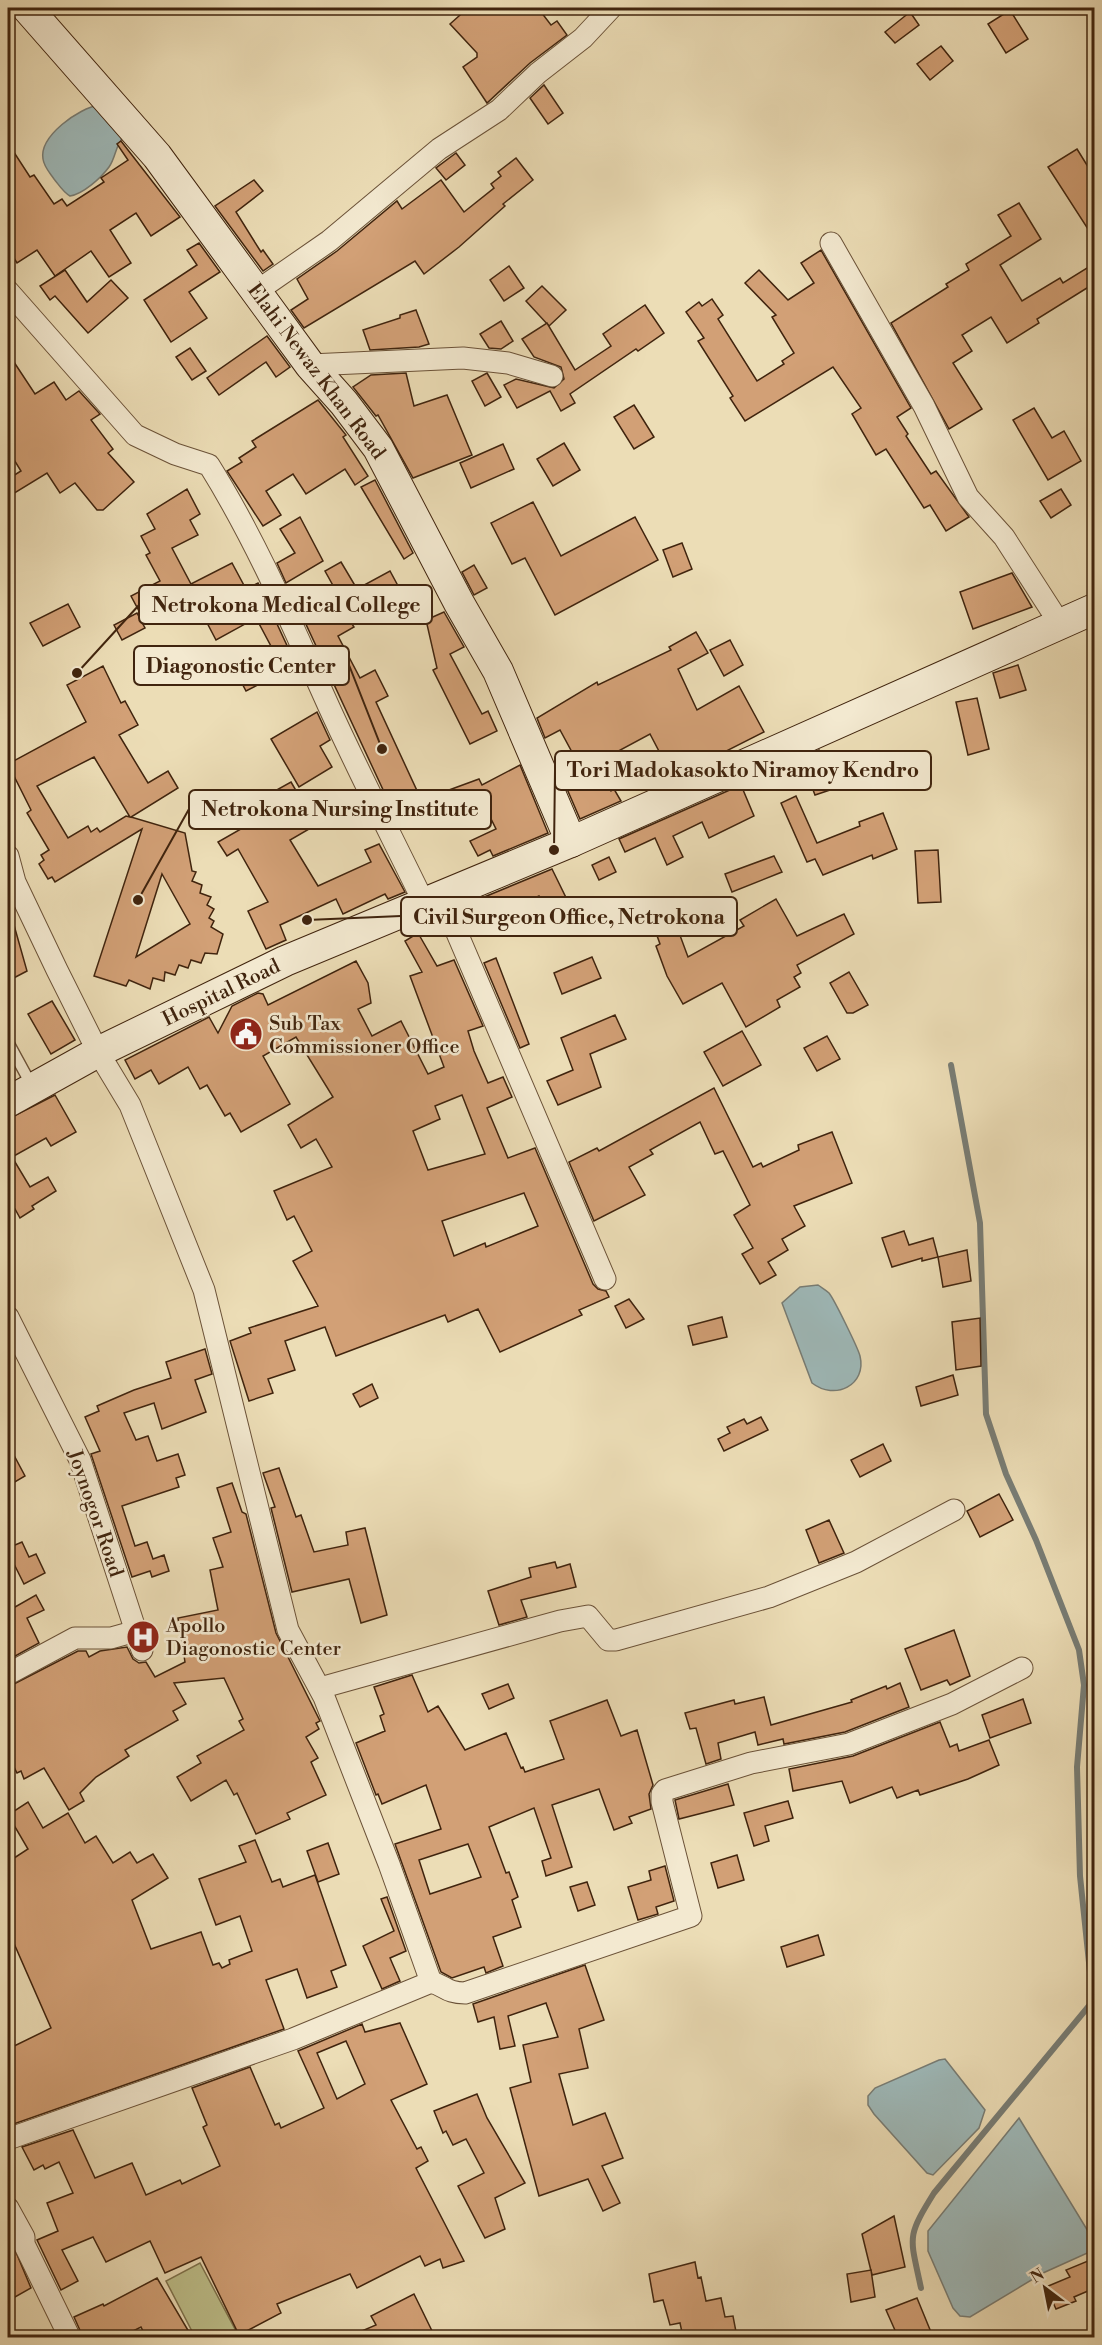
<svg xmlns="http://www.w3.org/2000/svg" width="1102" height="2345" font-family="'Libre Bodoni',serif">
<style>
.green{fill:#bdbf8a;stroke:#7e724c;stroke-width:1.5}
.water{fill:#9eb9b9;stroke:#787d75;stroke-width:1.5}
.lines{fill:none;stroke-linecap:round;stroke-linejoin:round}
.stream{stroke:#787d75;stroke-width:6}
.building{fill:#d2a076;stroke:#40240e;stroke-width:1.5;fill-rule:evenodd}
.lane-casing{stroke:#6b5238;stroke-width:13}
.street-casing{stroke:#6b5238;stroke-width:23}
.secondary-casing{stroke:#40240e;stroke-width:32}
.lane{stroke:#f3e9d0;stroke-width:10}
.street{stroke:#f3e9d0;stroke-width:21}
.secondary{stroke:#f3e9d0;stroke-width:30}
.labels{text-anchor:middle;stroke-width:5;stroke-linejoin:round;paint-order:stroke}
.street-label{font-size:20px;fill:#40240e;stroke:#f3e9d0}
.poi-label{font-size:20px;fill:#40240e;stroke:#f3e9d0;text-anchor:start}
.leader{fill:none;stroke:#40240e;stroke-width:2}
.callout-dot{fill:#40240e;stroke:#f3e9d0;stroke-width:2}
.callout{fill:#f3e9d0;stroke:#40240e;stroke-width:2}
.callout-label{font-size:21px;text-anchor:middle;font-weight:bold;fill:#40240e}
</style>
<rect width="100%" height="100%" fill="#ecddb6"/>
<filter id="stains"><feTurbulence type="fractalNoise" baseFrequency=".00333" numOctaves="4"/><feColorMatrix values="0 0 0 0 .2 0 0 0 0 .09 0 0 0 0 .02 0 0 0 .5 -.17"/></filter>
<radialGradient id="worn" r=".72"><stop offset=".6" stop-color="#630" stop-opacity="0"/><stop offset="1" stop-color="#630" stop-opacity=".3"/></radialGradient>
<path class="green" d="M200,2263L236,2331L224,2337H195L166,2281Z"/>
<g class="water">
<path d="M99,105L124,136C115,146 116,157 109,167C101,178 83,194 70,196C63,192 59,185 54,179C50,173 44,167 43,159C39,136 79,108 99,105Z"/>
<path d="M818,1285C822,1288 826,1290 829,1293C834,1299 858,1348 860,1356C867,1385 835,1401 812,1383L782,1303L800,1287Z"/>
<path d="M945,2059L985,2110L979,2128L933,2175L927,2173L874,2114L868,2105V2096L875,2088L939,2060Z"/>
<path d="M1019,2118L1094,2241V2250L1043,2273L970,2317L960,2316L953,2308L928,2251V2231Z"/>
</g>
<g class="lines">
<path class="stream" d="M921,2288C910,2236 906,2238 934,2193L1093,2001L1080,1876L1077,1767L1084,1685L1079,1650L1036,1540L1006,1474L986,1414L980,1223L951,1065"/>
</g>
<g class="building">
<path d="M468,8H538L551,25L557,21L567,35L530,63L487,103L463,67L477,57V53L450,24Z"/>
<path d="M1010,10L1028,39L1006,53L988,24Z"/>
<path d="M910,12L919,25L895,43L885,32Z"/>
<path d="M941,46L953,61L930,80L917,64Z"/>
<path d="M544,85L563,113L548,124L530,98Z"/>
<path d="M121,141L180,217L151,236L136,213L110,230L131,263L109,277L91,251L55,276L37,250L17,263L8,248V143L30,177L34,175L54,204L62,199L67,206L104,182L101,178L128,160L117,144Z"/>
<path d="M1077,149L1095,178V240L1048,167Z"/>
<path d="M456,153L465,165L446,180L436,168Z"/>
<path d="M516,158L533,180L503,204L505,206L459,247L424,274L415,261L304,328L291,310L308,299L297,279L337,251L397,201L402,209L441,180L464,212L494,188L491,184L501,176L498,172Z"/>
<path d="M254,180L263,191L236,212L261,252L263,250L273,264L263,271L215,206Z"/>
<path d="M1019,203L1041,239L1000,265L1022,301L1060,278L1063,283L1095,263V283L1037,319L1039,323L1007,343L991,317L962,335L972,351L953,363L982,409L949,429L891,323L948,287L946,284L969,270L966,264L1011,236L998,215Z"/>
<path d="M199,243L220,272L189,292L207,318L171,342L144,300L197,265L187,250Z"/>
<path d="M821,250L911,408L897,417L908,434L906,436L931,474L936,471L969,517L946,531L930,505L924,508L886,449L876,455L852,414L861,408L833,367L745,421L730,398L733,396L698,341L704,338L686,312L699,302L702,306L712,299L723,315L718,319L757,381L784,364L782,361L794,353L772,317L776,315L745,283L759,270L788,300L814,283L801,263Z"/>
<path d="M509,266L524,288L504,301L490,280Z"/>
<path d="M65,270L87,302L111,280L128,298L88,333L55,296L50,300L40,286Z"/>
<path d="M542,286L566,310L549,326L526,301Z"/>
<path d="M645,305L664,333L638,351L636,349L570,394L575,403L561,411L550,391L517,408L504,385L516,379L554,388L564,379L561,367L534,357L522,339L547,323L575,370L611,346L603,334Z"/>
<path d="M416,310L429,344L419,347L370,350L363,330L400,318V315Z"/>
<path d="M501,321L513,341L501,349L489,348L480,334Z"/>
<path d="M267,336L290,367L276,377L266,362L219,395L207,378Z"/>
<path d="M190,348L206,371L192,380L176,357Z"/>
<path d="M8,353L35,394L54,382L66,400L79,391L100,414L91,420L113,449L108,453L134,482L103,510H97L75,483L60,493L47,473L8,497V479L21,471L8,450V443L14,438L8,428Z"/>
<path d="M406,373L414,406L447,395L472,455L413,478L378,415L376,416L353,387L371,375Z"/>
<path d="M487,373L501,397L485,406L472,381Z"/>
<path d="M318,400L346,435L343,437L368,476L355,485L345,469L306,494L293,474L266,491L281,515L263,526L227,471L242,462L239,458L256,447L252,441Z"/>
<path d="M634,405L654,437L634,449L614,417Z"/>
<path d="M1034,408L1052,438L1064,431L1081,461L1048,480L1013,420Z"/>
<path d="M564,443L580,470L553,486L537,459Z"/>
<path d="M503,444L514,469L471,488L460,463Z"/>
<path d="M375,480L413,553L404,559L361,487Z"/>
<path d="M187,489L200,514L190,520L198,535L172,548L191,584L232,563L246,589L258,583L296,665L246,691L235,670L273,650L256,618L216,640L193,596L174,606L169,595L139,611L131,596L160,581L146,555L150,553L141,536L155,529L147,514Z"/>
<path d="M1061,489L1071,505L1051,518L1040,501Z"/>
<path d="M533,502L561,556L635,517L658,560L555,615L525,558L512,564L491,523Z"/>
<path d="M300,517L323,561L286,583L277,563L295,553L280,529Z"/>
<path d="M682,543L692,569L673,577L663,550Z"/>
<path d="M341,562L357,589L390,571L404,597L352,624L354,627L338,636L360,678L375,670L388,696L376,702L419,795L392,809L304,620L341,600L325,571Z"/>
<path d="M474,565L487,588L474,595L462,572Z"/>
<path d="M1012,573L1032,607L973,629L960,592Z"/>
<path d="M68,604L80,627L43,646L30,623Z"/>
<path d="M444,612L464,647L450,654L482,714L488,711L497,731L470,744L433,670L437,668L426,620Z"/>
<path d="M137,613L145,628L122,640L114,625Z"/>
<path d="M696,632L708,653L678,669L697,710L739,686L764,732L673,778L650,734L596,763L611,791L614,789L621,801L580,819L561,775L579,765L560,730L545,738L537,718L597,682L598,685L671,650L669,647Z"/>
<path d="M730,640L743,665L724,676L710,650Z"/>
<path d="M1018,665L1026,690L1000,698L993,673Z"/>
<path d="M103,666L121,703L125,701L138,725L119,735L148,783L168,771L178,788L131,817L185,833L192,871L196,872L192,881L202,885L200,893L211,897L207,905L214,909L209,918L214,921L211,927L223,934L217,954L205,953L201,963L191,960L188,968L179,965L175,975L165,972L164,981L153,978L150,989L129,980L126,986L94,976L142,829L55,882L52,877L48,879L39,864L44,860L41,855L49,850L27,813L31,810L8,764L86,722L67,685ZM94,757L130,817L126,816L100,832L97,828L91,832L88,826L68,838L37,786ZM162,874L190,924L136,957Z"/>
<path d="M977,698L989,749L968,755L956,702Z"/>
<path d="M317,712L330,740L320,746L332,767L299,787L271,739Z"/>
<path d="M819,750L833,789L815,795L801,758Z"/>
<path d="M520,765L548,833L493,856L490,850L478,856L470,841L496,829L480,797L455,806L449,790L479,779L482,785Z"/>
<path d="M291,782L316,825L290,840L318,886L371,862L365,850L379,844L405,892L388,899L385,894L343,914L336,899L280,925L286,940L266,949L248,911L268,902L238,849L227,856L218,842L255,821L246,807Z"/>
<path d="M741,785L754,816L709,838L702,822L673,836L683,857L667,865L655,838L625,852L619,839Z"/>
<path d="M796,796L817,843L860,826L859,822L883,813L897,849L873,859L872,855L823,875L815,859L807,862L781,803Z"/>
<path d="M938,850L941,902L918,903L915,851Z"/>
<path d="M774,856L782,872L732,892L725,874Z"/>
<path d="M609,857L616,872L599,880L592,865Z"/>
<path d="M552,869L575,916L553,927L539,896L506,910L507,913L469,928L460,907Z"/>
<path d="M776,899L797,936L844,914L854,934L797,965L801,973L794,977L800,987L777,1000L780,1007L746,1027L722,983L683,1004L667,976L656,946L660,944L651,919L671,911L688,957L744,926L740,920Z"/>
<path d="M436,917L440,926L424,936L417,925Z"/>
<path d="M12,918L27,971L8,981V919Z"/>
<path d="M418,933L437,966L454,960L483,1026L468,1031L474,1051L488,1083L503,1077L512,1097L487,1108L508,1158L535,1148L593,1284L598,1289L606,1291L609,1297L579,1310L582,1315L500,1352L478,1309L448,1322L445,1315L336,1356L325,1327L285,1341L295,1370L268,1379L273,1393L249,1401L230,1341L251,1333L249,1328L318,1306L293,1261L312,1251L294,1216L287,1220L274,1191L332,1167L316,1139L301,1148L288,1125L333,1097L296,1037L263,1056L290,1104L241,1132L230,1113L225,1116L207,1085L200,1089L188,1067L159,1084L151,1070L135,1079L125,1060L209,1017L218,1033L232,1006L258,993L263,994L268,1005L356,961L368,983L371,1003L358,1009L372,1036L401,1021L428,1074L444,1067L410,976L422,972L405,941ZM462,1095L485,1154L428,1170L413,1131L440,1119L435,1106ZM524,1193L538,1226L486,1247L485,1243L454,1256L442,1221Z"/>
<path d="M592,957L601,978L562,994L554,973Z"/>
<path d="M496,958L529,1044L520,1048L484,963Z"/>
<path d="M849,972L868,1005L853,1013H847L830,983Z"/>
<path d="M52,1001L75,1040L51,1054L28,1014Z"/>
<path d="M615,1015L626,1039L590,1054L601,1087L558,1105L547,1081L573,1070L561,1038Z"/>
<path d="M742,1031L761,1065L723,1086L704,1052Z"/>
<path d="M827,1036L840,1059L817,1071L804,1048Z"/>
<path d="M714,1088L753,1167L761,1163L763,1167L799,1150L798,1145L832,1132L852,1183L794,1206L805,1226L782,1239L788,1250L768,1262L776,1275L760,1284L742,1254L753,1248L734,1215L750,1205L723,1151L715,1154L700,1122L650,1150L653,1154L629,1167L645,1195L594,1221L569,1162L597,1148L599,1151Z"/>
<path d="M55,1095L76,1132L51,1146L46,1138L12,1157L30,1187L48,1177L56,1191L32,1206L34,1209L20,1218L15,1209L8,1213V1119Z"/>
<path d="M904,1231L909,1245L933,1238L938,1257L922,1261V1258L892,1267L882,1238Z"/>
<path d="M967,1250L971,1281L943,1287L938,1257Z"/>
<path d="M629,1299L644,1319L626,1328L615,1306Z"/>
<path d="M722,1317L727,1337L693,1345L688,1326Z"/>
<path d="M980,1318L981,1366L956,1370L952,1322Z"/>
<path d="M205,1349L212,1374L195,1380L206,1412L162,1429L154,1403L124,1413L136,1440L148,1436L157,1461L178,1454L185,1475L176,1478L179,1487L122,1506L135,1546L147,1542L153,1559L164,1555L169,1571L152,1577L150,1571L132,1577L91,1454L100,1451L85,1417L99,1411L97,1406L134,1390L171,1378L166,1362Z"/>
<path d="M953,1375L958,1395L921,1406L916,1387Z"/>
<path d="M372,1384L378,1398L360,1407L353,1394Z"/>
<path d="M761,1417L768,1430L724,1451L718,1439L730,1433L727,1427L744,1419L747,1424Z"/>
<path d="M8,1444L25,1476L8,1486Z"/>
<path d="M883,1444L891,1461L860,1477L851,1460Z"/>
<path d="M279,1468L296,1517L301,1515L314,1552L348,1545L346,1532L365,1528L387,1615L361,1623L349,1579L292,1592L271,1508L275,1507L263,1473Z"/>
<path d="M232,1483L242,1512L246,1514L276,1633L320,1721L316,1723L319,1729L306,1737L318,1758L311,1762L326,1795L287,1813L290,1819L256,1834L237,1793L234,1795L226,1780L191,1801L177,1777L201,1763L197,1756L244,1730L239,1721L243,1719L224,1678L174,1683L186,1704L173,1711L178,1720L125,1750L129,1756L96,1777L80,1793L84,1801L69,1810L44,1768L24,1779L21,1771L17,1773L8,1755V1687L78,1651H86L89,1657L100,1651L127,1647L133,1659L139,1663L146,1662L155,1677L185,1662L178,1618L218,1610L210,1570L223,1567L213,1538L231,1532L217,1488Z"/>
<path d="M999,1494L1013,1520L980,1537L967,1511Z"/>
<path d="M829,1520L844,1553L819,1563L806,1530Z"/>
<path d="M22,1542L29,1557L36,1554L45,1573L24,1584L13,1562L8,1565V1548Z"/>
<path d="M555,1562L557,1568L570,1564L576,1587L521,1600L527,1617L499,1625L488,1591L531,1577L529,1568Z"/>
<path d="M36,1595L44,1610L27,1618L39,1643L8,1660V1611Z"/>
<path d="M954,1630L970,1676L950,1685L947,1680L921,1690L905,1649Z"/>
<path d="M412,1675L428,1712L438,1706L465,1750L506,1733L521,1768L523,1767L525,1772L564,1759L550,1721L607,1700L621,1736L637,1730L653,1785L649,1794L651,1809L629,1817L632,1823L614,1830L599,1789L552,1805L572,1867L546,1876L542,1861L551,1858L534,1808L489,1827L506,1873L509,1872L518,1897L512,1900L521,1927L493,1937L503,1966L486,1973L484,1967L452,1978L441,1972L395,1844L441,1829L426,1785L382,1804L378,1794L376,1795L356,1743L385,1731L380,1716L384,1714L374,1687ZM468,1844L481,1877L430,1894L419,1860Z"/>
<path d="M900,1683L909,1707L845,1732L784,1744L783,1739L758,1745L755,1732L718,1743L721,1759L706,1764L696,1728L690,1729L685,1713L734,1700L735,1704L764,1697L771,1725L852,1702L851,1700L886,1686L887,1689Z"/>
<path d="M508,1684L514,1698L489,1709L482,1694Z"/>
<path d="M1023,1699L1031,1723L990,1738L982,1715Z"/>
<path d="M940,1722L950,1747L957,1744L959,1751L989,1740L999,1765L968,1779L920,1795L918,1790L897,1798L892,1787L850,1803L842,1781L793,1791L789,1769L853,1756Z"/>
<path d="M728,1784L734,1805L679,1819L675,1800Z"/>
<path d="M788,1801L793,1818L765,1826L769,1841L754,1846L744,1813Z"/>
<path d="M28,1802L43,1828L68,1813L85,1843L96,1836L113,1863L130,1852L137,1863L153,1854L168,1878L132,1900L151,1949L201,1932L213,1965L219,1963L222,1968L230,1964L229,1960L252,1951L240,1916L216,1925L199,1879L246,1862L239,1846L255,1840L272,1882L280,1879L283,1887L315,1875L346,1965L331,1971L337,1987L307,1998L297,1969L266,1980L284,2029L8,2126V2091L12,2089L8,2077V2049L51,2028L12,1939L8,1942V1862L28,1849L8,1815Z"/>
<path d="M328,1843L339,1874L318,1882L307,1851Z"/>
<path d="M737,1855L744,1880L718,1888L711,1863Z"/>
<path d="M665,1866L674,1901L656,1907L658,1914L638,1920L628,1887L651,1880L649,1871Z"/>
<path d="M587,1882L595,1905L578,1911L570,1887Z"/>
<path d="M387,1897L406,1951L390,1958L400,1981L382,1989L363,1946L394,1931L381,1899Z"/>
<path d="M818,1935L824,1955L787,1967L781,1947Z"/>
<path d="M585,1965L604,2020L579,2029L588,2068L559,2074L573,2125L605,2113L623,2158L602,2166L620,2203L603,2211L588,2179L539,2196L510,2088L531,2082L523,2045L558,2037L546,2003L508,2016L515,2046L500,2049L494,2017L478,2022L473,2004Z"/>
<path d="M400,2023L427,2084L391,2100L417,2149L421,2147L428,2161L416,2168L464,2261L443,2268L440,2259L425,2266L420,2256L357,2288L350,2274L277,2304L281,2313L239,2335L201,2257L165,2273L150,2241L106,2262L93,2237L62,2250L78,2281L61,2290L37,2240L58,2231L47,2203L73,2193L59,2162L45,2169L43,2165L34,2170L22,2147L73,2130L95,2178L132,2163L146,2195L180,2180L182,2184L220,2166L203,2127L207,2125L192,2088L250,2067L275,2125L279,2123L281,2128L324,2108L298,2051L362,2024L365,2032ZM346,2041L365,2084L337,2099L317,2053Z"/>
<path d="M477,2094L487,2118L525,2183L495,2198L505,2229L485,2238L458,2186L484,2173L466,2139L453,2145L446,2131L443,2133L434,2111Z"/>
<path d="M894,2216L905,2267L872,2275L862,2234Z"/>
<path d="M8,2233L31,2288L8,2301Z"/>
<path d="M1095,2258V2288L1074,2297L1076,2301L1056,2309L1046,2287L1070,2277L1066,2270Z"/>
<path d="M695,2262L698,2278L701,2277L706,2301L721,2298L725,2317L733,2316L737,2337H683L680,2323L670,2325L663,2300L654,2302L649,2274Z"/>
<path d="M871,2270L875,2297L851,2302L847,2274Z"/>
<path d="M157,2278L192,2337H146L141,2327L121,2337H83L74,2317L103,2304L104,2306Z"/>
<path d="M414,2294L435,2337H348L376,2325L371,2316Z"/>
<path d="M917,2298L933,2337H898L886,2310Z"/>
</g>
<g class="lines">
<g class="lane-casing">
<path id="lane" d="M8,1042L32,1086"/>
</g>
<g class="street-casing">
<g id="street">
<path d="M831,243L924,406L968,497L1004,537L1060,624"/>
<path d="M8,291L135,435L175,454L209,465C257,542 292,625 329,707C359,773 393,839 425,905"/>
<path d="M257,291L329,241L439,149L499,110L538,73L583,38L611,8"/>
<path d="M310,365L463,358L508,363L552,376"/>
<path d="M8,856L15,882L57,970L98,1052L130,1105L204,1290L288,1630L324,1697L389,1864L431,1982"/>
<path d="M442,898L605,1279"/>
<path d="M8,1317L80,1460L142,1650"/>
<path d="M8,1674L75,1638H111L136,1631"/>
<path d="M320,1688L560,1621L588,1616L608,1640H616L769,1597L856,1562L954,1510"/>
<path d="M8,2139L293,2039L431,1982C446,1986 446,1993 465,1993L691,1916L662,1802V1794L665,1790L751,1763L849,1744L952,1704L1022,1668"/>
<path d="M8,2208L24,2237V2244L70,2338"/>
</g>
</g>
<g class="secondary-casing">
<g id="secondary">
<path d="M27,8L157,156L310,365L344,403L378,448L459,603L498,671L571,842"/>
<path d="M8,1102L98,1052L285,961L571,842L1094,609"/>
</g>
</g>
<use href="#lane" class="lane"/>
<use href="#street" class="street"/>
<use href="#secondary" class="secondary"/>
</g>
<defs>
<g id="civic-disc" transform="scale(1.725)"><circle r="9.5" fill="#8f2418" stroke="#f3e9d0"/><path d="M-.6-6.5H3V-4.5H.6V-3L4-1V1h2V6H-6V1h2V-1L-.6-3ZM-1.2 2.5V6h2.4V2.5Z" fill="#fff"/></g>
<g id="hospital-disc" transform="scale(1.725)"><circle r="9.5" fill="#8f2418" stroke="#f3e9d0"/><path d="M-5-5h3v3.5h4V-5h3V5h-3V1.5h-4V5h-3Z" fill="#fff"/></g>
</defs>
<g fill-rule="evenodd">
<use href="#civic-disc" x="246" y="1034"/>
<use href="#hospital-disc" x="143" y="1637"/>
</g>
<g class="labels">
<g class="street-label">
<text transform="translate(317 371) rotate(53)" y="7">Elahi Newaz Khan Road</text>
<text transform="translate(221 992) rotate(-26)" y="7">Hospital Road</text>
<text transform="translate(96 1513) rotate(71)" y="7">Joynogor Road</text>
</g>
<g class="poi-label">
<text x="269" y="1030">Sub Tax<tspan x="269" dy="23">Commissioner Office</tspan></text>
<text x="166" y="1632">Apollo<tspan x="166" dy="23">Diagonostic Center</tspan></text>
</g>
</g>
<path class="leader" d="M77 673L139 605M382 749L349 665M554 850L555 770M138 900L189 809M307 920L401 916"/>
<g class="callout-dot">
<circle cx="77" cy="673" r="6"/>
<circle cx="382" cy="749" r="6"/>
<circle cx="554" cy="850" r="6"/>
<circle cx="138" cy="900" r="6"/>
<circle cx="307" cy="920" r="6"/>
</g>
<g class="callout">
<rect x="139" y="585" width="293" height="39" rx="6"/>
<rect x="134" y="646" width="215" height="39" rx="6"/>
<rect x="555" y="751" width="376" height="39" rx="6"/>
<rect x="189" y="790" width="302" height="39" rx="6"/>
<rect x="401" y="897" width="336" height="39" rx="6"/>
</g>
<g class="callout-label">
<text x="286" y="612">Netrokona Medical College</text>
<text x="241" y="673">Diagonostic Center</text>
<text x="743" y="777">Tori Madokasokto Niramoy Kendro</text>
<text x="340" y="816">Netrokona Nursing Institute</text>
<text x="569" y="924">Civil Surgeon Office, Netrokona</text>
</g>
<rect width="1102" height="2345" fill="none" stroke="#ecddb6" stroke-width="30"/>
<rect x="9" y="9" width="1084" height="2327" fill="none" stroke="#40240e" stroke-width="3"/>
<rect x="15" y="15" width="1072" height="2315" fill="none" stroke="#40240e" stroke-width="1.5"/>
<g transform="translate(1045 2288) rotate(328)" stroke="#f3e9d0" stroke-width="4.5" paint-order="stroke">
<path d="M0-4.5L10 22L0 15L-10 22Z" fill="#40240e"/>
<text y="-9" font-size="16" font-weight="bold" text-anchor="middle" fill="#40240e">N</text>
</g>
<rect width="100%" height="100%" filter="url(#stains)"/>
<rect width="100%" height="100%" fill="url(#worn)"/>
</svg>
